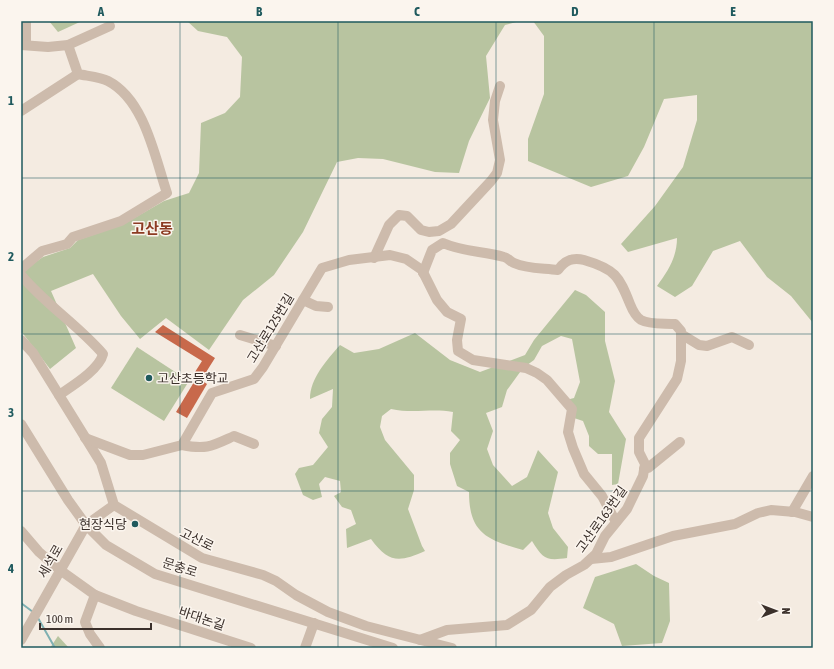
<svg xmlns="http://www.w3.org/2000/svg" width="834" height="669" font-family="'Asap Condensed','Noto Sans KR',sans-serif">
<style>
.green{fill:#b8c4a0}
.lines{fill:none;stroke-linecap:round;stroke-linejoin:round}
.stream{stroke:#7fb0b2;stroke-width:2}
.building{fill:#c8694b}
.minor{stroke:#cdbbac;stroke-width:10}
.grid{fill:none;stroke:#1f5a5e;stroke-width:1;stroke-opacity:0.55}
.poi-dot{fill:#1f5a5e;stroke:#fbf5ee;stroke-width:1.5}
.labels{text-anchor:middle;stroke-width:3;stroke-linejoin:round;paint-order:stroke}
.street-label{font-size:13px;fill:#3b302b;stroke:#fbf5ee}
.poi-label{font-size:13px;fill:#3b302b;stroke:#fbf5ee;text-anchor:start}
.quarter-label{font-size:15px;font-weight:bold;fill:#8c3b22;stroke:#fbf5ee}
.neatline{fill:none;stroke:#1f5a5e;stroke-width:1.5}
.grid-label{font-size:13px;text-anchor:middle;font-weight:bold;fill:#1f5a5e}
</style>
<rect width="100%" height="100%" fill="#f4ebe1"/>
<g class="green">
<path d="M49,21H82L58,32Z"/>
<path d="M187,21H520L505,25L486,56L490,98L469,141L459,173L435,172L383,159L358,158L337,162L303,232L274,275L243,300L209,350L166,318L140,339L121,316L93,274L51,291L76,348L50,369L21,331V272L43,257L70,248L78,240L122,225L164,201L189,193L199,173L201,123L225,113L240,97L242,57L227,37L198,31Z"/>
<path d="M533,21H813V323L791,296L767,277L740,241L713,251L692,286L675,297L657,286C668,271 677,257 677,238L628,252L621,244L655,206L683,167L697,120V95L664,99L644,147L628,176L591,187L528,161V139L544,94V36Z"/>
<path d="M575,290L586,295L605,312V341L615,381L609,412L626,439L618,484L612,485V454H598L589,446V436L583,421L574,418L562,401L574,398L580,382L572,339L561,336L542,346L534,360L523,368L507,390L502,407L486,413L493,431L487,449L493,465L512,486L527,477L538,450L558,472L548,513L553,528L568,547L567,558C546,561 543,559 532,541L523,550C487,540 469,533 469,492L457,486L450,464V453L460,440L451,431L453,412C431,408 414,414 391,409L382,416L380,427L385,440L414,475V490L408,509L422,546L425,551C400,562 389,564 371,539L347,548L346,529L356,524L351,510L342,507L334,496L341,492L340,481L325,477L319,484L322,497L313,500L303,495L295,474L299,468L313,465L328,447L319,433L322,419L332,407L333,389L310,399C310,378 327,360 340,345L354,353L379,349L415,333L450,360L480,372L525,355L534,340Z"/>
<path d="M137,347L189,381L164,421L111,388Z"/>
<path d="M636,564L654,576L669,583L670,621L662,643L622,646L614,624L583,608L595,577Z"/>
<path d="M58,636L69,648H50Z"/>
</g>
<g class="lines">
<g class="stream">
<path d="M21,603L33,612"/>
<path d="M38,618L55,648"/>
</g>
</g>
<g class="building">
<path d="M163,325L215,358L203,377L195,372L202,361L155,332Z"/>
<path d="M197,377L207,384L187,418L176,412Z"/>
</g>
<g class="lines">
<g class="minor">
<path d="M26,21V45"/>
<path d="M21,45L48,47L68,45L110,26"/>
<path d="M21,111L78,74"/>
<path d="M374,258L389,225L399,215L407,216L421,230L429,232L439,231L451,224L491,181L497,173L500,160L493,120L495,101L500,86"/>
<path d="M21,269L42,251L67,244L73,237L121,221L167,193C155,158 145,100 108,81C100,77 87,76 78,74L68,45"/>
<path d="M21,275C45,304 78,325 103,354C99,370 72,386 59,395"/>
<path d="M303,300L316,306L328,307"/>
<path d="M681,334L699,345L707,346L732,337L749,345"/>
<path d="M240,335L276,346"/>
<path d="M21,340L33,353L101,463L114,505L202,558L263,575L276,581L296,595L328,612L366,626L452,648"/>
<path d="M21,424L68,500L86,525L106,545L155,574L393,648"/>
<path d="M85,438L130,455H143L182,445L212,393L254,379L263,367L322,268L349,260L390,255L406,259L422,270L437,300L447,312L461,319L457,340L458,351L473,360L526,368L537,373L547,380L572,409L568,432L573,448L584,474L602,496L616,522"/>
<path d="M182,445C207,450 212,446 234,436L254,444"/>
<path d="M644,469L648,468L680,442"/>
<path d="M792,512L813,476"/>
<path d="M21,531L39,552L60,570L95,595L136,611L251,648"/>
<path d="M591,559L611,557L673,536L735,524L758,513L771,510L795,512L813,517"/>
<path d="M95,595L85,622L90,634L100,648"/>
<path d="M21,640L86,525L114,505"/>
<path d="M420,640L447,630L507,625L531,610L550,587L566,575L584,565L596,554L605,536L627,509L643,476L645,464L639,452V438L677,379L681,361V331L675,324C665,323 650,325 641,320C636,317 632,309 630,304C619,276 615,269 584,260C573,257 565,260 558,270C544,268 527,269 514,263C511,262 508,258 504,257C483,251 463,252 443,243L432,250L423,273"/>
<path d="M305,648L314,623"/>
</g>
</g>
<path class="grid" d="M180,21V648M338,21V648M496,21V648M654,21V648M21,178H813M21,334H813M21,491H813"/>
<g class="poi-dot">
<circle cx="149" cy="378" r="4"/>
<circle cx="135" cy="524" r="4"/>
</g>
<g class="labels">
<g class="street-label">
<text transform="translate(270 328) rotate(-59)" y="5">고산로125번길</text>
<text transform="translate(601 519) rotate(-55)" y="5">고산로163번길</text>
<text transform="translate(197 539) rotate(26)" y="5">고산로</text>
<text transform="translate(50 561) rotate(-60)" y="5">세석로</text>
<text transform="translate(180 567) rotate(18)" y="5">문충로</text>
<text transform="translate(202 618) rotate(18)" y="5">바대논길</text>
</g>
<g class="poi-label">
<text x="157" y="383">고산초등학교</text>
<text x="127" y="529" text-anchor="end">현장식당</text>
</g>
<g class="quarter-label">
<text x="152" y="234">고산동</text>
</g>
</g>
<rect width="834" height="669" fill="none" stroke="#fbf5ee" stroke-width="44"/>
<g transform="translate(776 611) rotate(90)" stroke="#fbf5ee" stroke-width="3" paint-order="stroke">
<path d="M0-3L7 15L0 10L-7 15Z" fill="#3b302b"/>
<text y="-6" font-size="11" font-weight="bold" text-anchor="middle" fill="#3b302b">N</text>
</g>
<path d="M40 623v6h111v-6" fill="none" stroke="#3b302b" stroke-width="2"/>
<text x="46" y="623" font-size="12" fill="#3b302b" stroke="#fbf5ee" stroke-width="3" paint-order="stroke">100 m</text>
<rect x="22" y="22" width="790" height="625" class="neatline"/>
<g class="grid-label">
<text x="101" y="16">A</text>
<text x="259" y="16">B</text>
<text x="417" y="16">C</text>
<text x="575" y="16">D</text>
<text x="733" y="16">E</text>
<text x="11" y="105">1</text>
<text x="11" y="261">2</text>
<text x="11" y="417">3</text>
<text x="11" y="573">4</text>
</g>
</svg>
